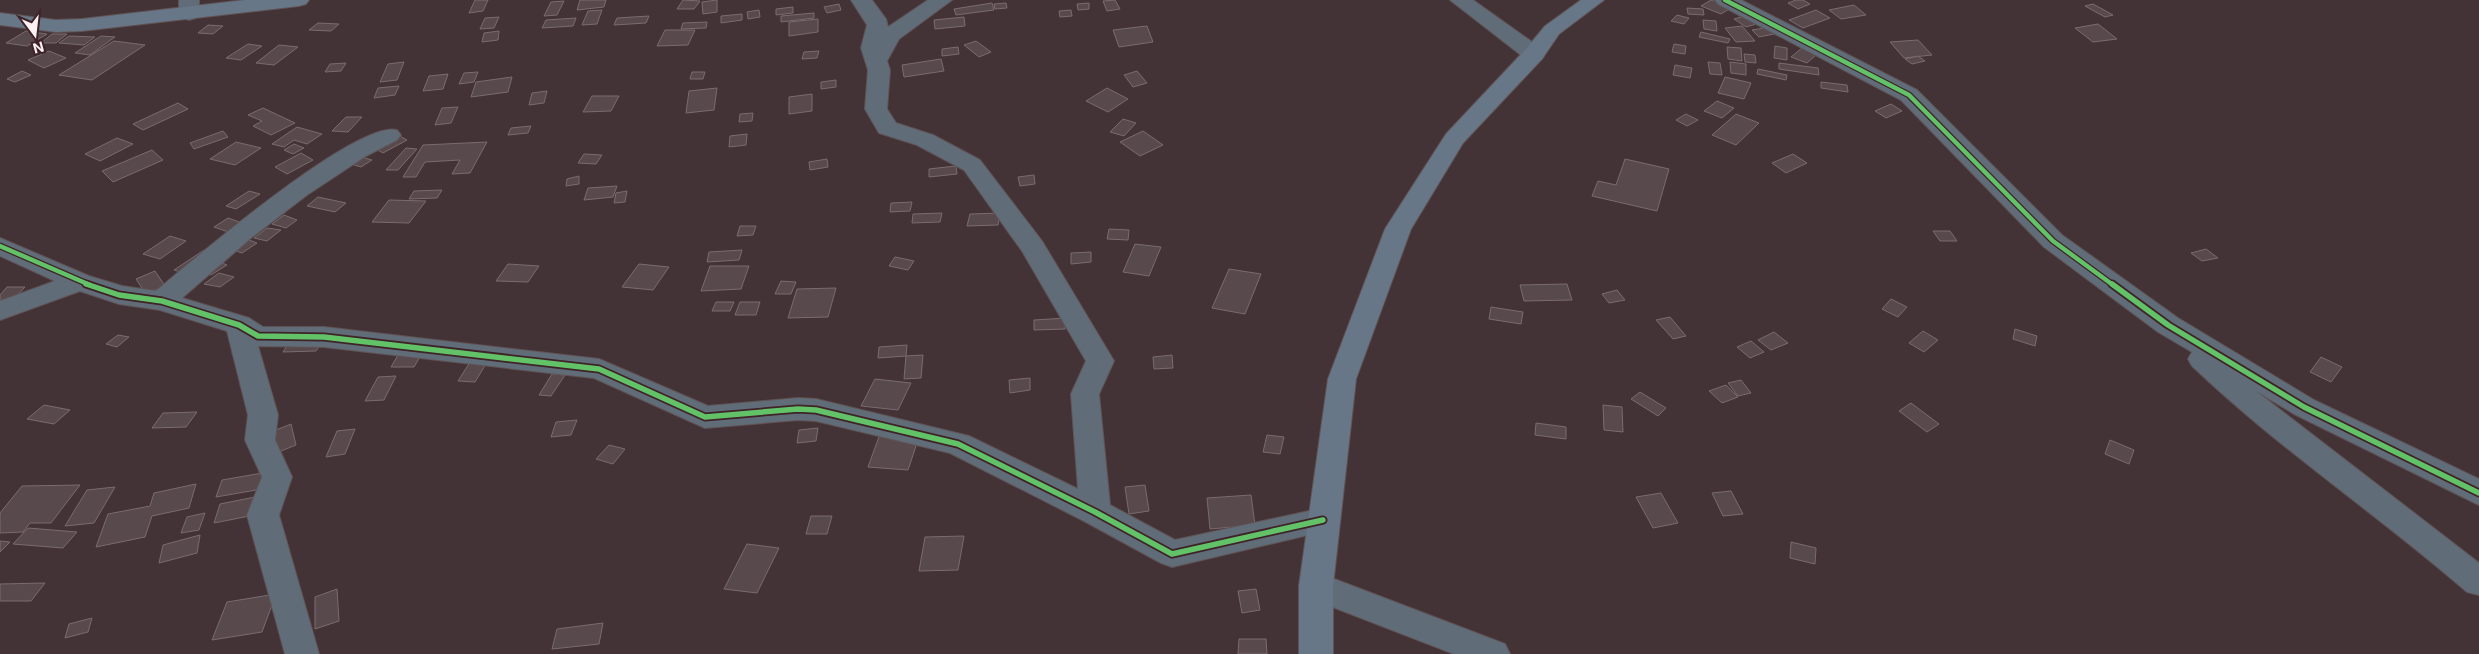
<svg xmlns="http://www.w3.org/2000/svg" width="2479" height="654" font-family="Inter,sans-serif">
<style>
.building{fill:#584a4c;stroke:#7a6b6e}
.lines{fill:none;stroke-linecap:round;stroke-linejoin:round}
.street-casing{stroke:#605355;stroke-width:2}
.secondary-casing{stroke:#605355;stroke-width:2}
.street{fill:#606c78;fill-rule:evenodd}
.secondary{fill:#677787;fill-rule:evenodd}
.cycleway-far1-casing{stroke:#3f2328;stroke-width:7}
.cycleway-casing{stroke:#3f2328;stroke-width:9}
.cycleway-far1{stroke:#61c268;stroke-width:4.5}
.cycleway{stroke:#61c268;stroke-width:5.5}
</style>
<rect width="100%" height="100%" fill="#443336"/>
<g class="building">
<path d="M475,0H488L483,11L469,13Z"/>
<path d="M580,0H606L604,7L577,10Z"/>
<path d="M683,0L700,1L694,9H677Z"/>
<path d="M717,0V12L703,14L702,2Z"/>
<path d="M1115,0L1120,9L1107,11L1103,1Z"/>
<path d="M1711,0H1721L1734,6L1721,14L1701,6Z"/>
<path d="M1796,0H1803L1810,4L1798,9L1788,3Z"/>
<path d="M564,1L557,15L544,16L551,2Z"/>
<path d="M992,3L994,10L956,15L954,9Z"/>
<path d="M1006,3L1007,8L995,9L994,4Z"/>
<path d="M1089,3V9L1078,10L1077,4Z"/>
<path d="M839,4L841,10L827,13L824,7Z"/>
<path d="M2093,4L2113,15L2105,17L2085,6Z"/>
<path d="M1854,5L1866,15L1841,19L1829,10Z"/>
<path d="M793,7V13L776,15V9Z"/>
<path d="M1687,8L1703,9L1704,15L1688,14Z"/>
<path d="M602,10L597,24L582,25L588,11Z"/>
<path d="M759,10L760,17L748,19L747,12Z"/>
<path d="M1071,10L1072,16L1060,17L1059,11Z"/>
<path d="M1816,10L1830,18L1803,28L1789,20Z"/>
<path d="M814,13V18L781,22V16Z"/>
<path d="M742,14V20L721,23V16Z"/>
<path d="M1677,15L1689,18L1684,24L1671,21Z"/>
<path d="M1748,15L1760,23L1746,27L1734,19Z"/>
<path d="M649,16L646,23L614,25L617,18Z"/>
<path d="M499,17L494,28L480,29L485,18Z"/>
<path d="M964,17L965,26L935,29L934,20Z"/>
<path d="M576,18L573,26L542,28L546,20Z"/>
<path d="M818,19V32L789,36V22Z"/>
<path d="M1703,20L1716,21L1717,31L1704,29Z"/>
<path d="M707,22L706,28L681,29L683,23Z"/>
<path d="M318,23L339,24L331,31L309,30Z"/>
<path d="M2098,24L2117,39L2093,42L2075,28Z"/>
<path d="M208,25L223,26L213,34L198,33Z"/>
<path d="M1147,26L1153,42L1119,47L1113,30Z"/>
<path d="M1742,26L1755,41L1736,42L1725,28Z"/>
<path d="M1771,27L1779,33L1759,37L1752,30Z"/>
<path d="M665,30H695L688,45L657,46Z"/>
<path d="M26,31L47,34L27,46L6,43Z"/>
<path d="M499,31L498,40L482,42L484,33Z"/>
<path d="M1701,32L1730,39L1728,43L1699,37Z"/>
<path d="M52,34H67L56,43H41Z"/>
<path d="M69,36L95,37L84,45L59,43Z"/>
<path d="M101,36L115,37L90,55L75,53Z"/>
<path d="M1918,40L1932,55L1904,58L1890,42Z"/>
<path d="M114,41L145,45L92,80L59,75Z"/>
<path d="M976,41L991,52L979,57L964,45Z"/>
<path d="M248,44L262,46L241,60L226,58Z"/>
<path d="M1674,44L1686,46L1685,54L1672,52Z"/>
<path d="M279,45L298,47L274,65L256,63Z"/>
<path d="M1775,46L1787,48V60L1774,58Z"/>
<path d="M958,47L959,54L942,56V49Z"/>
<path d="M1727,47L1741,48L1742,61L1728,59Z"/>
<path d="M1802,48L1817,54L1807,63L1791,57Z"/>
<path d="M49,51L66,58L44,68L28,60Z"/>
<path d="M819,51L817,58L802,59L804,52Z"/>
<path d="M1744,54L1755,55L1756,63L1745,62Z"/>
<path d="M1918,56L1925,61L1912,64L1905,59Z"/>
<path d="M941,59L944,71L904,77L902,65Z"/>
<path d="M404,62L397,80L380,82L388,64Z"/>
<path d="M1708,62L1720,63L1722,75L1710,74Z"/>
<path d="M1730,62L1746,64V75L1731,73Z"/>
<path d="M346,63L341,71L325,72L330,64Z"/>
<path d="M1779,63L1818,68L1819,75L1779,69Z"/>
<path d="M1675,65L1692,68L1690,78L1673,75Z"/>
<path d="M1758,69L1787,75L1786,80L1757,74Z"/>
<path d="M22,71L31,75L15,82L7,79Z"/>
<path d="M1137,71L1147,83L1133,87L1124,75Z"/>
<path d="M478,72L474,82L459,84L464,73Z"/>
<path d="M692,72H705L703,79H690Z"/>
<path d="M448,74L443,89L423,91L429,76Z"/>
<path d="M512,77L508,92L471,97L476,82Z"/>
<path d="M1725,77L1751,83L1744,99L1718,93Z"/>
<path d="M836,80V87L821,89V82Z"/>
<path d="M1821,82L1847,85L1848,92L1821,88Z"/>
<path d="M399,86L395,95L374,98L378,88Z"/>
<path d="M717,88L714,110L686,113L689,91Z"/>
<path d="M1107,88L1128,99L1108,112L1086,101Z"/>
<path d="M547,91L544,103L529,105L532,93Z"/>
<path d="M812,94V111L789,114V97Z"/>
<path d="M592,96H619L611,111L583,112Z"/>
<path d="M1717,101L1734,108L1722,118L1704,111Z"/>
<path d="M178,103L188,109L143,130L133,124Z"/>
<path d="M1891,104L1902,111L1886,118L1875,111Z"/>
<path d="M458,107L451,123L435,125L442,108Z"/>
<path d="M263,108L295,123L271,135L253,126L262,121L248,115Z"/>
<path d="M753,113L752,121L739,122L740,114Z"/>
<path d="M1686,114L1698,120L1687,126L1676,120Z"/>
<path d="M1736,114L1759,123L1736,145L1712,135Z"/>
<path d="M346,117H362L348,132L332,131Z"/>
<path d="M1123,119L1136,123L1124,136L1110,132Z"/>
<path d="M531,126L528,133L508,135L511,128Z"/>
<path d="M297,127L322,134L307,144L294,140L284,147L272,144Z"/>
<path d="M223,131L228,137L194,149L190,143Z"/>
<path d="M1143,131L1163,145L1140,156L1120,142Z"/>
<path d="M747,134L746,145L729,147L730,136Z"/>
<path d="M398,135L407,140L383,153L374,148Z"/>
<path d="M117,138L133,144L100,161L85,154Z"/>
<path d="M236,142L261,148L235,165L210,159Z"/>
<path d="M487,142L470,173L452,174L460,160L425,162L416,177H403L423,145Z"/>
<path d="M294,144L304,148L293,154L284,150Z"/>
<path d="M406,148L417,149L398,170H386Z"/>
<path d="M152,150L163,160L113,182L102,171Z"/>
<path d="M301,153L313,160L287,174L275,167Z"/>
<path d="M584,154L602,155L596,164L578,163Z"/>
<path d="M1793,154L1807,163L1786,173L1772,163Z"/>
<path d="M362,157L372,160L361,167L351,164Z"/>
<path d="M827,159L828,167L810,170L809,162Z"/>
<path d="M1625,159L1669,169L1657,211L1592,196L1598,181L1616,185Z"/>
<path d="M956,166L957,174L929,177V169Z"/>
<path d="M1034,175L1035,184L1020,186L1018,177Z"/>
<path d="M579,176V184L566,186L567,179Z"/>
<path d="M617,186L613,197L584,200L588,188Z"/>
<path d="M442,190L437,198L409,199L414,191Z"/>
<path d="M249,191L260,194L236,209L226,206Z"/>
<path d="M627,191L625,202L614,203L616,193Z"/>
<path d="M318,197L346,203L335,212L307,206Z"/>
<path d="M389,200L426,201L409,223L372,222Z"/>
<path d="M912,202L910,211L890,212L891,203Z"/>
<path d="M942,213L940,222L912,223L913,214Z"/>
<path d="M1000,213L998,225L967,226L970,214Z"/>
<path d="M284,215L297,220L286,228L272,224Z"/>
<path d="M228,218L248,225L234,234L214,227Z"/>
<path d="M740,226H756L753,235L737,236Z"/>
<path d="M267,228L281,230L267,241L254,238Z"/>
<path d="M1109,229L1129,230L1128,240L1107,239Z"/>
<path d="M1933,231H1950L1957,241H1940Z"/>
<path d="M170,236L186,241L160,259L143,254Z"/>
<path d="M249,240L257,243L242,253L233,250Z"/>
<path d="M1135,244L1161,247L1149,276L1123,272Z"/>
<path d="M2206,249L2218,258L2202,261L2191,253Z"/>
<path d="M204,250L216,254L187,274L174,270Z"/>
<path d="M742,250L739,260L707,262L709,252Z"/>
<path d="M1091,252V262L1071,264V253Z"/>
<path d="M895,257L914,261L908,270L889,266Z"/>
<path d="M215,260L227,265L211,275L199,270Z"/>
<path d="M508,264L539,266L528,282L496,281Z"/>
<path d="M639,264L669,267L653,290L622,287Z"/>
<path d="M710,266H749L741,289L701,291Z"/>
<path d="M1229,269L1261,274L1245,314L1212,308Z"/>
<path d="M155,271L165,286L146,294L136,279Z"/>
<path d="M219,273L234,277L220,287L204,284Z"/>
<path d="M781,281L796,282L791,294H775Z"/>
<path d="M1567,284L1572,300L1524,301L1520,285Z"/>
<path d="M7,287H25L14,299L0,300V295Z"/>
<path d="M836,288L828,317L788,318L797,289Z"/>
<path d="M1617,290L1625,300L1609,303L1602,294Z"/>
<path d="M1891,299L1907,307L1898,317L1882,309Z"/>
<path d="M716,302H734L730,311H712Z"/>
<path d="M740,302H760L756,315H735Z"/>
<path d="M1491,307L1523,312L1521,324L1489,319Z"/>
<path d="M1670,317L1686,336L1673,339L1656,320Z"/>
<path d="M1066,318L1065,329L1034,330V320Z"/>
<path d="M2015,329L2037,336L2035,346L2013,339Z"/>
<path d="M1923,331L1938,340L1924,352L1909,343Z"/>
<path d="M1774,332L1788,343L1771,350L1758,340Z"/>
<path d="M118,335L129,337L117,347L106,344Z"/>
<path d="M324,339L316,351L283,352L291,340Z"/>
<path d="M1751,341L1764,352L1750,358L1737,347Z"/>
<path d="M907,345L906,356L878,358L879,347Z"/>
<path d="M398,355H421L414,367H391Z"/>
<path d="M923,355L921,378L904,379L906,356Z"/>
<path d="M1172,355L1173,368L1154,369L1153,357Z"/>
<path d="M2321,357L2342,367L2331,382L2310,372Z"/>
<path d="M472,359H489L475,382L458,381Z"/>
<path d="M552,374L565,375L551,396L539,395Z"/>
<path d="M396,376L384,400L365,401L378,377Z"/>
<path d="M1030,378V390L1010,393L1009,380Z"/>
<path d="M875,379L911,383L898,410L861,406Z"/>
<path d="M1741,380L1751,393L1738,396L1728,383Z"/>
<path d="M1726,385L1738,397L1722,403L1709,391Z"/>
<path d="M1640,392L1666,408L1658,416L1631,399Z"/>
<path d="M1911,403L1939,424L1927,432L1899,411Z"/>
<path d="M44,405L70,410L54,424L27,419Z"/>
<path d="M1603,405L1622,407L1623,432L1604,430Z"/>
<path d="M197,412L186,427L152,428L163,413Z"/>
<path d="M577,420L571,435L551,437L556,422Z"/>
<path d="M1536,423L1566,427V439L1535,435Z"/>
<path d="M291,424L296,445L276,453L271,432Z"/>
<path d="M818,428L816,441L797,443L799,430Z"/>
<path d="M355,429L345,454L326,457L337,431Z"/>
<path d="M880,434L919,437L908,470L868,467Z"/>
<path d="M1267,435L1284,437L1280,454L1263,452Z"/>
<path d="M2110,440L2134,450L2129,464L2105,454Z"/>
<path d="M609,445L625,449L613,464L596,459Z"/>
<path d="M268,472L262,489L216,497L222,480Z"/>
<path d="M196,484L189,508L152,516L145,537L96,547L108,514L150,506L154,493Z"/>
<path d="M80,485L51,523H30L23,532L0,533V513L22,486Z"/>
<path d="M1145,485L1149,511L1129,514L1125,487Z"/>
<path d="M115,487L94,523L65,526L87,490Z"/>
<path d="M1731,491L1743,514L1723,516L1712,493Z"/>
<path d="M1661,493L1678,523L1653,528L1636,497Z"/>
<path d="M1251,495L1255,525L1210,529L1207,498Z"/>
<path d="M260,496L255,515L214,523L220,504Z"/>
<path d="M205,513L199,530L181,533L187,517Z"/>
<path d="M811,516H832L827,534H806Z"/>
<path d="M28,528L77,532L63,548L13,544Z"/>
<path d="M200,535L197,553L159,563L163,545Z"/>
<path d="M964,536L958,570L919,571L925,537Z"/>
<path d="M0,541L10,542L0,552Z"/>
<path d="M1791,542L1816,548L1815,564L1790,558Z"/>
<path d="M747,544L779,548L757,593L724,589Z"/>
<path d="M45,583L31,601H0V584Z"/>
<path d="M337,589L339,621L315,629V597Z"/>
<path d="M1256,589L1260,610L1242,613L1238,591Z"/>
<path d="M276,594L262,632L212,640L227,602Z"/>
<path d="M92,618L88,632L65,638L69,624Z"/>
<path d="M603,623L599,644L552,649L557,629Z"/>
<path d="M1239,639H1266L1267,654H1238Z"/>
</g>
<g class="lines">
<g class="street-casing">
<g id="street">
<path d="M179,0H199V14L196,18L189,20L182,18L179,14Z"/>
<path d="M851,0H872L886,19L888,27L928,0H952L899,39L887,61L890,70L887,109L896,123L933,135L980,160L1042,241L1114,361L1099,394L1110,505L1175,540L1323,508L1334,511L1339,520L1334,529L1172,567L1161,563L1084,521L950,453L816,421L798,420L705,428L594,378L324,347L258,346L278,415L275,440L292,477L279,515L319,654H285L247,515L262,477L245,440L248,415L227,331L160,310L119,304L80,291L0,320V301L55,281L0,256V238L89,276L122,286L156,291C193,260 356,120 397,130L401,135L397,140L366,156L307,195L251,238L182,298L249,318L263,327H324L599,359L708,406L798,398L816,399L969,436L1078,489L1071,394L1086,361L1022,251L964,170L917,145L879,133L865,109L868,70L861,48L867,25Z"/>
<path d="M1450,0H1473L1542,49L1545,54L1542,59L1534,60L1526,59Z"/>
<path d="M1715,0H1741L1917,90L2062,235L2178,318L2314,400L2479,479V505L2294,414L2256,391L2479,563V595L2467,592C2377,514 2278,448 2192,366L2188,359L2192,352L2158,332L2044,247L1901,100L1718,4Z"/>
<path d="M1316,572L1505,644L1510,654H1454L1304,596L1299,586L1304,576Z"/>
</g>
</g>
<g class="secondary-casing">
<g id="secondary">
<path d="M245,0H309L306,4L299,6L82,31L56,32L0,25V13L56,20L82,19Z"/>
<path d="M1581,0H1604L1559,34L1542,59L1463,143L1411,229L1356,379L1333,586V654H1299V586L1328,379L1385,229L1446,134L1526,49L1545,26Z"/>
</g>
</g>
<use href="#street" class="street"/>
<use href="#secondary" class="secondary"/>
<g class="cycleway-far1-casing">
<g id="cycleway-far1">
<path d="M1725,0L1909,95L2053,241L2113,285"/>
<path d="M0,246L90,285"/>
</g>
</g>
<g class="cycleway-casing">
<g id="cycleway">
<path d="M86,284L119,295L162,301L239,325L258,336L324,337L599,369L705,417L798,409L816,410L958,444L1095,512L1172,554L1323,520"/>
<path d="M2112,284L2168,325L2304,407L2479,493"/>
</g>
</g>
<use href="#cycleway-far1" class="cycleway-far1"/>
<use href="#cycleway" class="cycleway"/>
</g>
<g transform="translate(35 35) rotate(165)" stroke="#3f2328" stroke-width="4" paint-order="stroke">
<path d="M0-4L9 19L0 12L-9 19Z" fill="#fdf1f3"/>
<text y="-8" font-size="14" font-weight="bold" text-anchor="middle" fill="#fdf1f3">N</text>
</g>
</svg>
